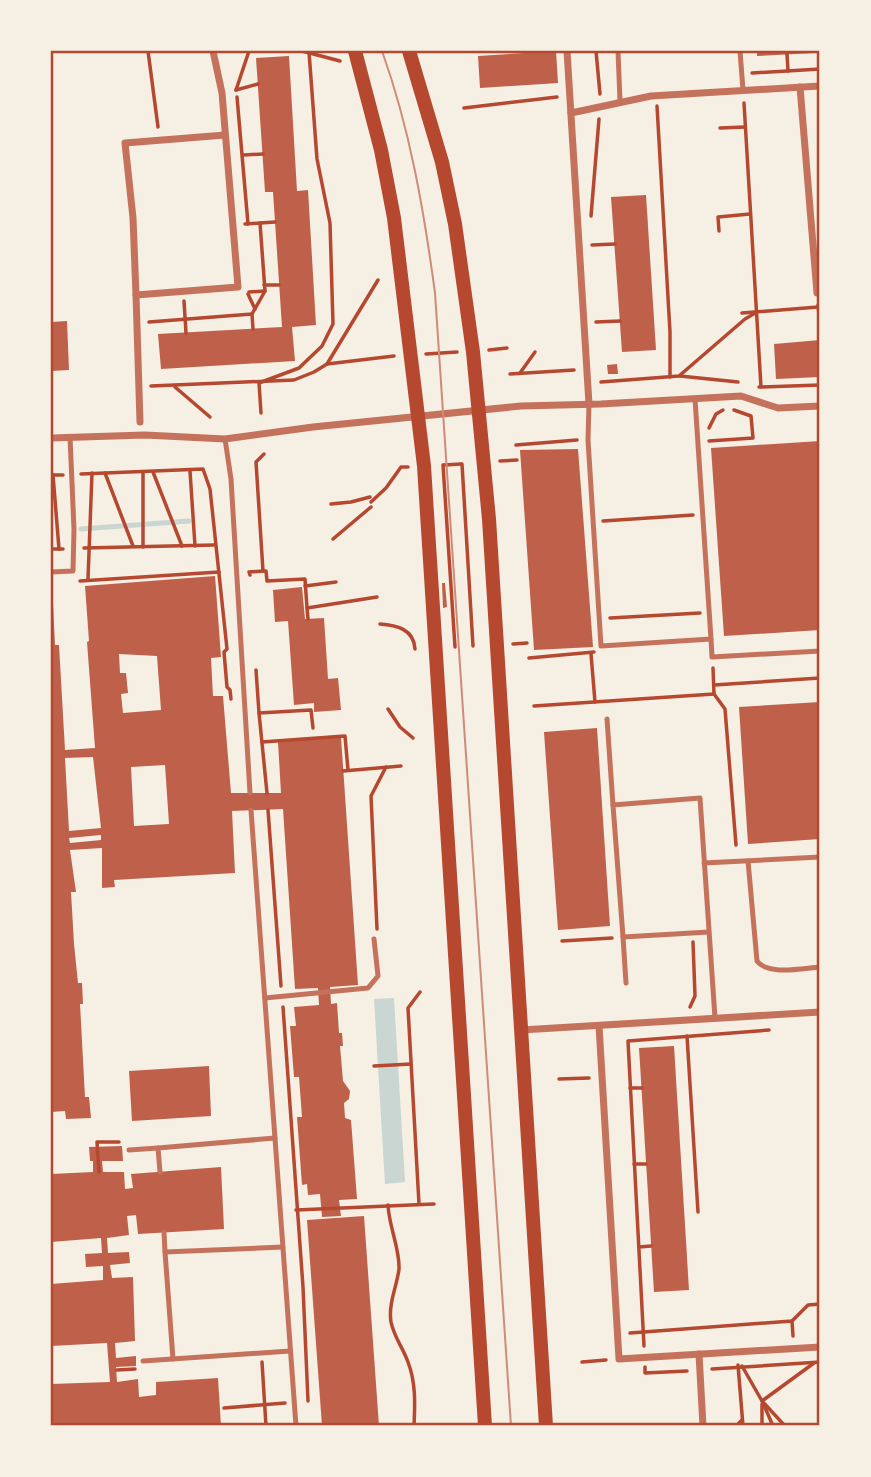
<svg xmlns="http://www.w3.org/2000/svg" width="871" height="1477" font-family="'Fira Sans Condensed',sans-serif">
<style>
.water{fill:#c9d6d2}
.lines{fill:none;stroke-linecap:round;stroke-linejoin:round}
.stream{stroke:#c9d6d2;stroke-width:5}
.building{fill:#bf614a;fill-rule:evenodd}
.path{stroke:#b5482f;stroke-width:3.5}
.service{stroke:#c5725c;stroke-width:5}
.minor{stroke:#c5725c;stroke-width:7}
.secondary{stroke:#b5482f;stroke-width:14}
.tram{stroke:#cf8b77;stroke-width:2}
.neatline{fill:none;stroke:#b5482f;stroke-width:2.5}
</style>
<rect width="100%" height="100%" fill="#f6efe4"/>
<path class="water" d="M394,998L405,1182L385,1184L374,999Z"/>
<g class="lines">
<path class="stream" d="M81,529L189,521"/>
</g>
<g class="building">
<path d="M556,51L558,83L480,88L478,56Z"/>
<path d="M757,51H815V53L757,56Z"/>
<path d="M289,56L297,191L308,190L316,325L292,327L295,361L161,369L158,334L282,327L273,192H265L256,58Z"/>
<path d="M646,195L656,350L622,352L611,197Z"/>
<path d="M67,321L69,370L51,371V322Z"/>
<path d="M820,340V377L776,379L774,344Z"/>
<path d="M617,364L618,374H608L607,365Z"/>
<path d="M820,441V630L724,636L711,448Z"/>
<path d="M578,449L593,647L534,650L520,450Z"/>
<path d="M215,576L221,657L211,658L213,696H223L231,793H281L278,742L341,737L358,985L330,987L331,1004L337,1003L339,1033H342L343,1046H340L343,1081L350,1091L349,1099L344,1103L345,1118L351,1120L357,1199L339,1200L341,1216L322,1217L320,1194L308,1195L307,1184L302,1185L297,1117H302L299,1077H294L290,1026H296L294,1007L319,1005L318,988L295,989L283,809L232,811L235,873L114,880L115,887L102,888V848L70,850L76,892H71L74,944L78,983H82L83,1004H80L85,1097H89L91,1118L66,1119L65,1111L51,1112V603H53L55,645H59L65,750L95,748L87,642L89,641L85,586ZM119,654L157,656L161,710L123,713L121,694L128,693L126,673H120ZM93,757L101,828L69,831L65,758ZM165,765L169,824L134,826L131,767ZM101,835V840L70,843L69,838Z"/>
<path d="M442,583H445L447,607L443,608Z"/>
<path d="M302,587L305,619L324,618L328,679L338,678L341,710L314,712V703L294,705L288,621L275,622L273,590Z"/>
<path d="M820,702V839L748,844L739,707Z"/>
<path d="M597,728L610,926L558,930L544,732Z"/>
<path d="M674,1046L689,1290L654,1292L639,1048Z"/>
<path d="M209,1066L211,1116L132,1121L129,1071Z"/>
<path d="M122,1146L123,1161H102L103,1172H124L125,1189L133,1188L131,1174L221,1167L224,1229L138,1234L136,1215L127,1216L129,1235L107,1238L108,1253L129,1252L130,1263L110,1265L112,1278L133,1277L135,1341L115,1343L116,1358L136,1356V1366L116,1367L117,1382L138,1379L139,1397L156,1395V1382L218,1378L221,1426H51V1384L110,1382L107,1343L51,1346V1284L103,1280V1266L86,1267L85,1254L102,1253L101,1238L51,1242V1174L93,1172V1161H90L89,1147Z"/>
<path d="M364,1216L379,1426H322L307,1220Z"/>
</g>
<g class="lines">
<g class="path">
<path d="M148,51L158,127"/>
<path d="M302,51L340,61"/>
<path d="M596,51L600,94"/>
<path d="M787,54L788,71"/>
<path d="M752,73L820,69"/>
<path d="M236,90L249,51"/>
<path d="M236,90L258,84"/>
<path d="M237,97L248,224"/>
<path d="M744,103L761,387"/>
<path d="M657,106L670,332V377"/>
<path d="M464,108L557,97"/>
<path d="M720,128L745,127"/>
<path d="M244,155L263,154"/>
<path d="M591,216L599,119"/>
<path d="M260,223L275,222"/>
<path d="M719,231L718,217L750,214"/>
<path d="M592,245L615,244"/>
<path d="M264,285H279"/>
<path d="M249,292L265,291"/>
<path d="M248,294L255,309"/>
<path d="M184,301L186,333"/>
<path d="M818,305L820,325"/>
<path d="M742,313L818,307"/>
<path d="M252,314L253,329"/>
<path d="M149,322L252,314L265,291L260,223L245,224"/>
<path d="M596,322L620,321"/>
<path d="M489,350L507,348"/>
<path d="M426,354L457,352"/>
<path d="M327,364L394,356"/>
<path d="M520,373L535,352"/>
<path d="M510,374L574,370"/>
<path d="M680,376L738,382"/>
<path d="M601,382L679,376L745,319L757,312"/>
<path d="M151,386L294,380L314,372L327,364L378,280"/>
<path d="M175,387L210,417"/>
<path d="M759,387L820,385"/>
<path d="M261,413L259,383L299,368L322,346L333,324L330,223L317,159L309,52"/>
<path d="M709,428L716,414L723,410"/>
<path d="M709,441L753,438L751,416L734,410"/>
<path d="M516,445L577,440"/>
<path d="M500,461L517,460"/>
<path d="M462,464L473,646"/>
<path d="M443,465L455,647"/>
<path d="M444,465L461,464"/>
<path d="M190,471L195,546"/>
<path d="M143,472V547"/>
<path d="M153,472L182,546"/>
<path d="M105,473L133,546"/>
<path d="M81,474L203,469L210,489L227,649L224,652L227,687L230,690L231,699"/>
<path d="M51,475H63"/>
<path d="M53,475L59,549"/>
<path d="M371,502L386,488L401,467H408"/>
<path d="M331,504L351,502L370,497"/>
<path d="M603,521L693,515"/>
<path d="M333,539L371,507"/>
<path d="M84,548L214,545"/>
<path d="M51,549H63"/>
<path d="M263,571H266L267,581L305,579L307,608L377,597"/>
<path d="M250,575L249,572L263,571L256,462L264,454"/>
<path d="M88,579L92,473"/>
<path d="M80,581L219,572"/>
<path d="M305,586L336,582"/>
<path d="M307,608L308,619"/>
<path d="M610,618L700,613"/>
<path d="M380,624C396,625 414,629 415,649"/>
<path d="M513,644L527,643"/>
<path d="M591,654L595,702"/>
<path d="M529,658L594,652"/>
<path d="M256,670L259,713L311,710L313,728"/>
<path d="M714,685L820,678"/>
<path d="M714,694L725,709L736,845"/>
<path d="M534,706L714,694L713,668"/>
<path d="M388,709L400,727L413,738"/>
<path d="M259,713L267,793"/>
<path d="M262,742L345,736L348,770"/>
<path d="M343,771L401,766"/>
<path d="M268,810L281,986"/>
<path d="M377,929L371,796L386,767"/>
<path d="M562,941L612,938"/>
<path d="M283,1007L303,1287L308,1401"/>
<path d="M690,1007L695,996L693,942"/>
<path d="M687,1036L698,1212"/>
<path d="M374,1066L411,1064"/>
<path d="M559,1079L589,1078"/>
<path d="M630,1088H642"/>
<path d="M634,1164H646"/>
<path d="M99,1172L97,1142H119"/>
<path d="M419,1204L408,1008L420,992"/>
<path d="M388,1205C389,1227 400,1249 399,1269C397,1286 388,1304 391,1322C394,1337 403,1348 408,1362C416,1383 415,1404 414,1426"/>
<path d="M296,1210L434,1204"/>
<path d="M639,1247L651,1246"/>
<path d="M792,1321L793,1336"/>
<path d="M630,1333L792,1321L808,1305L820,1304"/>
<path d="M644,1346L628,1041L769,1030"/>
<path d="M262,1362L266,1426"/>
<path d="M582,1362L606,1360"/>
<path d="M738,1365L743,1426"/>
<path d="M742,1366L762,1401L785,1426"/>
<path d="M645,1367V1373L687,1371"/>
<path d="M712,1369L820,1362"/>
<path d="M117,1370L135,1369"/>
<path d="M762,1401L814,1363"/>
<path d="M763,1403L773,1426"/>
<path d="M762,1404V1426"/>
<path d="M224,1408L285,1403"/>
<path d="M736,1426L742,1420"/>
</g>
<g class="service">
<path d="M618,51L620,101"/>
<path d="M740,51L743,90"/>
<path d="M589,404L588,440L601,646L711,639L695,399"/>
<path d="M225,439L231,479L250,793"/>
<path d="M51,572L73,571L74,529L70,437"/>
<path d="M711,639L712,657L820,651"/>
<path d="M607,719L613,805"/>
<path d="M251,810L296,1426"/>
<path d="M748,861L757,961C768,976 803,968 820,967"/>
<path d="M704,863L820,857"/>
<path d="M709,932L623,937L613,805L700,798L715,1018"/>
<path d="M623,937L626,983"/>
<path d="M265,998L368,988L378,976L374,939"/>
<path d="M129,1150L158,1148"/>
<path d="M160,1172L158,1148L275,1138"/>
<path d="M164,1232L165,1252L283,1247"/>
<path d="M165,1252L173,1359"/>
<path d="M143,1361L290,1351"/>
</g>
<g class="minor">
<path d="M213,51L222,93L238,287L136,295L133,218L125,143L225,135"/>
<path d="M567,51L589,404"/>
<path d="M800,87L817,293H820"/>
<path d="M571,113L651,96L820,86"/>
<path d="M136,295L140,422"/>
<path d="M51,438L145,435L225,439L313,427L521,406L601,404L741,396L778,408L820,406"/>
<path d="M599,1026L619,1359L820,1347"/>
<path d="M521,1030L820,1012"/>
<path d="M699,1354L703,1426"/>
</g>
<g class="secondary">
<path d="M355,51L381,150L394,218L424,466L485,1426"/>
<path d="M409,51L442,162L455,224L473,352L489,519L546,1426"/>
</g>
<path class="tram" d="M382,51C410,129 424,211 435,293L511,1426"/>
</g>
<rect width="871" height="1477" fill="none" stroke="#f6efe4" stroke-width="105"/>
<rect x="52" y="52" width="766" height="1372" class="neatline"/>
</svg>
